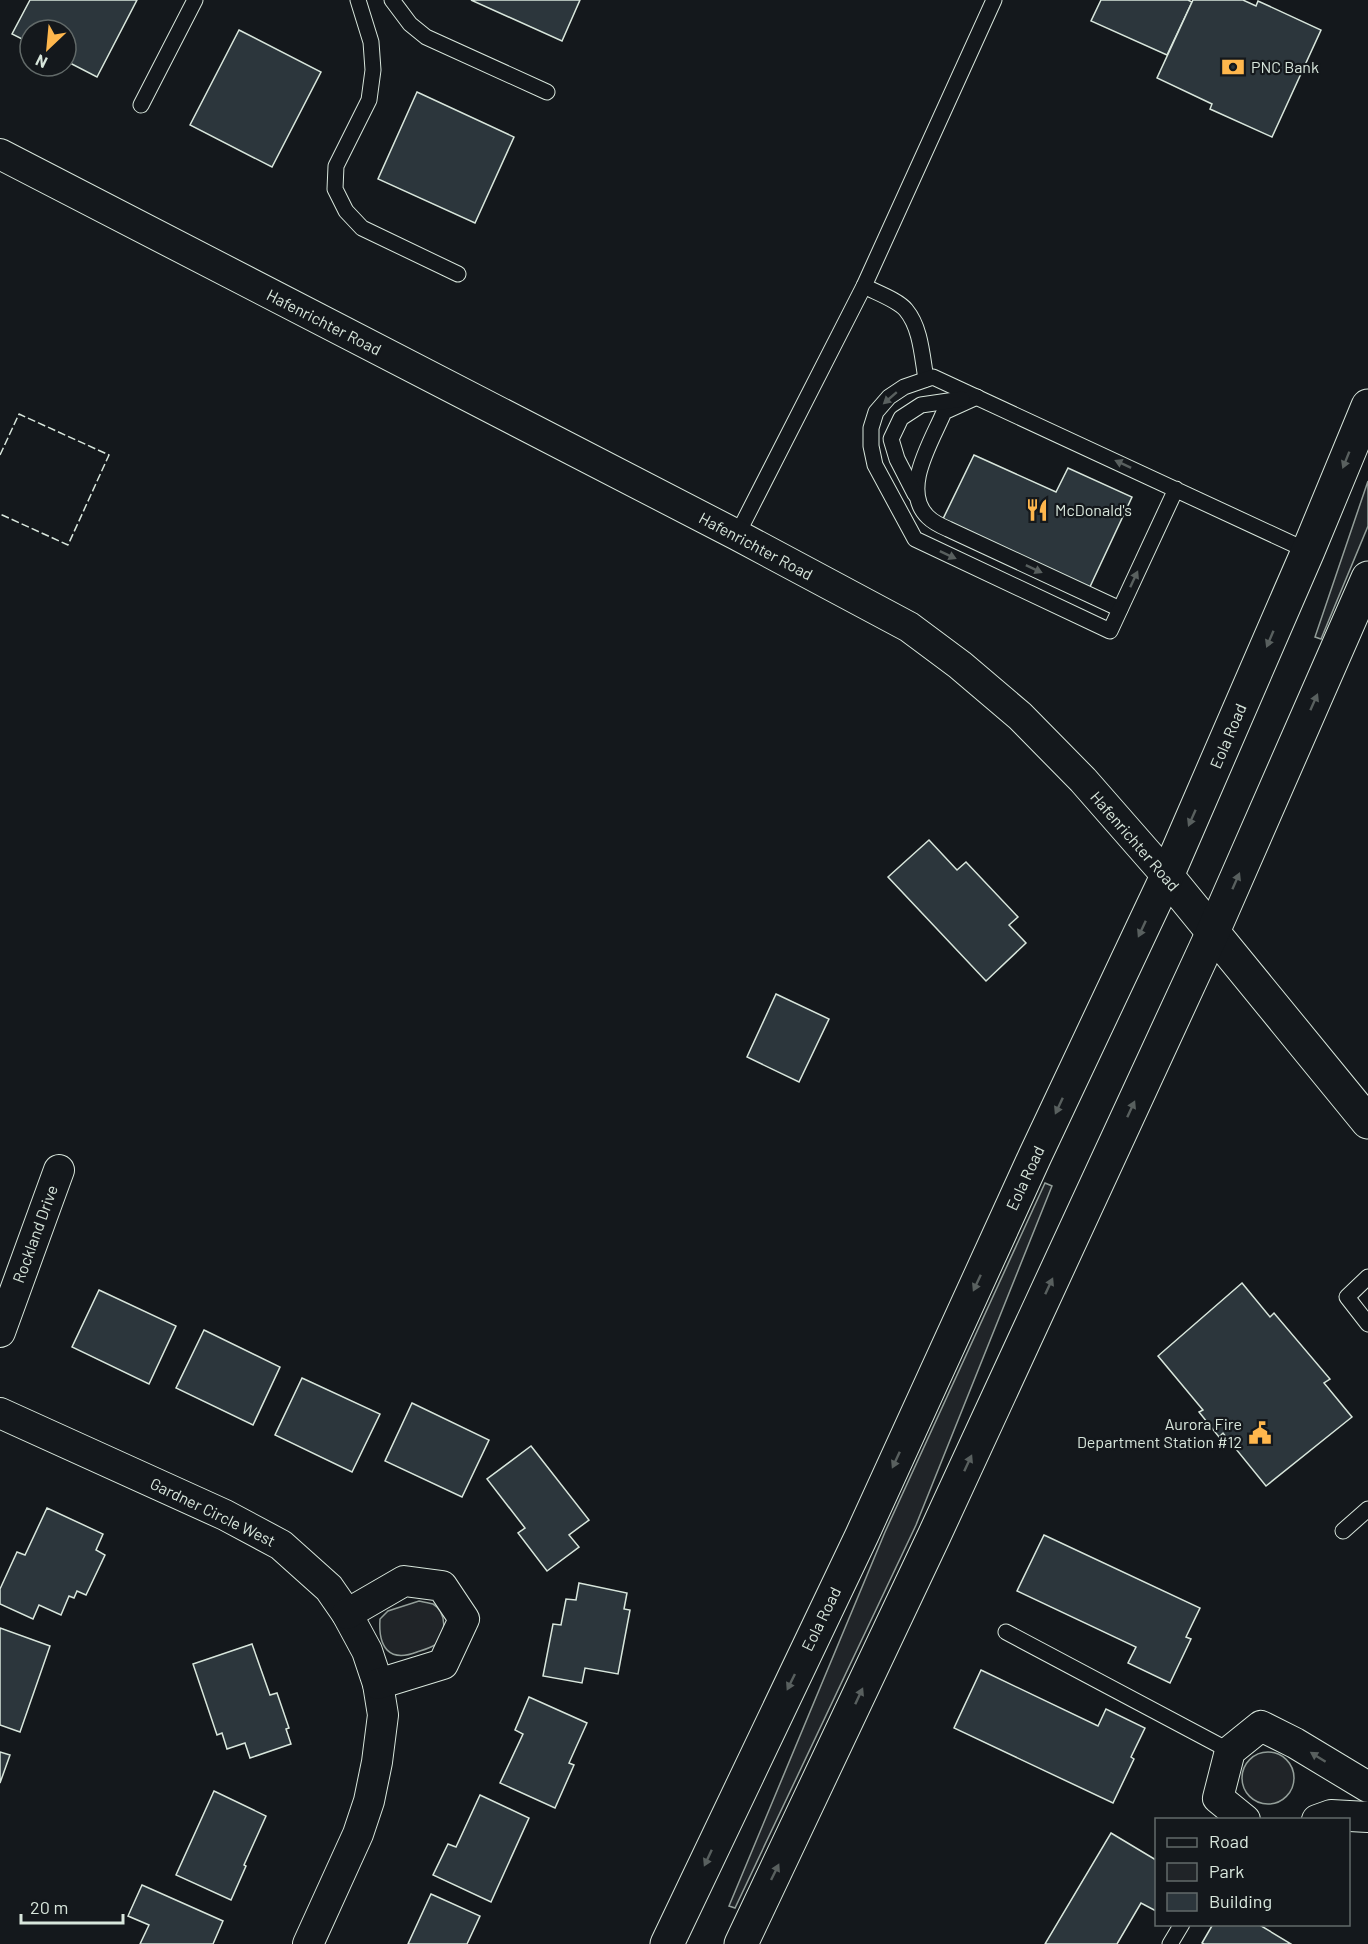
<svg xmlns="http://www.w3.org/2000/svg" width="1368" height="1944" font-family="Barlow,sans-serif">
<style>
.green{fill:#202428;stroke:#939e99;stroke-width:1.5}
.building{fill:#2c363c;stroke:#d8e6dc;stroke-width:1.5}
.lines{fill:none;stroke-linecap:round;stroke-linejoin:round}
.lane-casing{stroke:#d8e6dc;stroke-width:17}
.street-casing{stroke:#d8e6dc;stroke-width:32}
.secondary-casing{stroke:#d8e6dc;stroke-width:35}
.lane{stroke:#14181c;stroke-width:15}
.street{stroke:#14181c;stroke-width:30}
.secondary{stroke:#14181c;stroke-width:33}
.fence{stroke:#d8e6dc;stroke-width:1.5;stroke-dasharray:8 3;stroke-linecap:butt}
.oneway{fill:#59605f}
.labels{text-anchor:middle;stroke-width:4.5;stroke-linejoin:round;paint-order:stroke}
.poi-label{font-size:16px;fill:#d8e6dc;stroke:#14181c;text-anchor:start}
.street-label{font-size:16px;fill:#d8e6dc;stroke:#14181c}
</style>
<rect width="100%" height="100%" fill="#14181c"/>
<g class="green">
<path d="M1368,481V526L1321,639L1315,637Z"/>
<path d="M1045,1183L1052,1186L916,1525L735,1908L729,1906L885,1532Z"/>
<path d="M419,1601C424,1602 429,1603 433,1604C447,1612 447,1636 435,1645C430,1648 423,1650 417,1652C389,1663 378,1647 380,1619L388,1611Z"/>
<circle cx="1268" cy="1778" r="26"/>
</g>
<g class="building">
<path d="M30,0H137L97,77L66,61V30H30V43L12,34Z"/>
<path d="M471,0H580L562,41Z"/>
<path d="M1101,0H1188L1192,2L1167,55L1091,21Z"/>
<path d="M1193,0H1243L1256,6L1258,1L1321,30L1272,137L1210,109L1212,104L1157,78Z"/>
<path d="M239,30L321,72L272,167L190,125Z"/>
<path d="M417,92L514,137L475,223L378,179Z"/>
<path d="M974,455L1056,492L1068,468L1132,497L1088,591L941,523Z"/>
<path d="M929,840L957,870L966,862L1018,917L1009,925L1026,943L986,981L888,877Z"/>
<path d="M776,994L829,1019L799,1082L747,1057Z"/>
<path d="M1242,1283L1270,1317L1274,1313L1330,1379L1324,1383L1352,1417L1266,1486L1223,1433L1219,1437L1199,1412L1203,1410L1158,1356Z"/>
<path d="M99,1290L176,1326L149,1384L72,1347Z"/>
<path d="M204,1330L280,1367L253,1425L176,1388Z"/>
<path d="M302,1378L380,1414L352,1472L275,1435Z"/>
<path d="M412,1403L489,1440L462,1497L385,1461Z"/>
<path d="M531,1446L589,1520L569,1535L579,1547L547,1571L518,1533L525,1528L487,1479Z"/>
<path d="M47,1508L103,1534L96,1550L105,1555L86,1595L77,1591L74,1598L69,1596L61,1615L39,1605L33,1619L0,1604V1589L17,1552L25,1555Z"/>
<path d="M1044,1535L1200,1608L1186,1637L1191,1639L1170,1683L1128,1663L1136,1647L1017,1591Z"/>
<path d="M579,1583L627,1593L624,1609L630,1610L618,1674L585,1668L582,1683L543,1676L553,1624L561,1625L566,1599L576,1600Z"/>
<path d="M0,1628L50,1646L20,1732L0,1725Z"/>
<path d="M252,1644L270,1695L277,1693L289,1728L286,1729L291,1744L250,1758L245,1743L227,1749L222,1733L217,1735L193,1664Z"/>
<path d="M981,1670L1098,1726L1106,1709L1145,1728L1131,1757L1134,1759L1113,1803L954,1728Z"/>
<path d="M529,1697L587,1723L569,1763L574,1765L555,1808L500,1783L523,1734L515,1730Z"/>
<path d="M0,1752L10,1755L0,1783Z"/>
<path d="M214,1791L266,1816L244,1865L246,1866L231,1900L176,1875Z"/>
<path d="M480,1795L529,1818L491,1902L433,1875L448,1844L456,1847Z"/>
<path d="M1111,1833L1156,1860V1911L1141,1903L1117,1944H1045Z"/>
<path d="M142,1885L223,1921L213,1944H140L149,1925L128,1916Z"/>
<path d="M431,1894L480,1916L467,1944H408Z"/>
<path d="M1213,1924H1258L1291,1944H1204L1202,1943Z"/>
</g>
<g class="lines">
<g class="lane-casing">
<g id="lane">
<path d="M358,0L371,42L373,70L369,100L336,166L335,189L346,211L362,228L458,274"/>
<path d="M392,0L410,24L426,37L547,92"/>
<path d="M141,105L195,0"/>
<path d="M864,286C875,292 898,300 906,310C921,328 922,356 926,379"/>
<path d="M977,397L944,412C932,441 900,490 928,517C933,522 941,526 948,529L1120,609"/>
<path d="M1176,489L1110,631L915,539L875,465L871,446V428L876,412L889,397L904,387L933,377L1308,551"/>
<path d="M915,494L897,459L891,439L901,418L921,405L962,399"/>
<path d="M737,535L864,286L994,0"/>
<path d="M1368,1277L1347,1297L1368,1324"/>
<path d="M1343,1531L1368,1509"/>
<path d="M1006,1632L1230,1751"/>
<path d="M1170,1944L1182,1924"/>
</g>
</g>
<g class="street-casing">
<g id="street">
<path d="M0,154L737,535L909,627L960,665L1020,716L1083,780L1167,876"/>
<path d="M0,1332L59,1170"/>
<path d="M0,1413L225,1515L281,1545L329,1588L347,1614L367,1651L378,1684L383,1715L377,1762L369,1801L358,1834L308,1944"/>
<path d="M347,1614L404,1581L442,1586L464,1619L443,1664L378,1684"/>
<path d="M1245,1820L1218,1798L1230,1751L1261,1726L1295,1743L1368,1787"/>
<path d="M1317,1820L1331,1815L1368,1817"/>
</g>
</g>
<g class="secondary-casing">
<g id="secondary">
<path d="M1167,876L1368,1122"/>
<path d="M667,1944L862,1535L1035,1156L1167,876L1308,551L1368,406"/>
<path d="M741,1944L934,1536L1212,934L1368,578"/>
</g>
</g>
<use href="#lane" class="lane"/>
<use href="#street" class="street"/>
<use href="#secondary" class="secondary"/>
<path class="fence" d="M0,455L19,414L109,455L68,545L0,514"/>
</g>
<defs><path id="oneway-solid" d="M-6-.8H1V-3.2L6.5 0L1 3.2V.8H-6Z" transform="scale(1.5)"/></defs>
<g class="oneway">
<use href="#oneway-solid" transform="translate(890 398) rotate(139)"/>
<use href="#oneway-solid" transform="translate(1346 460) rotate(112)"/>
<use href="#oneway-solid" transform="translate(1123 464) rotate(-155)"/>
<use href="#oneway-solid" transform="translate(948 555) rotate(25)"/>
<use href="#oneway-solid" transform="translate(1034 569) rotate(25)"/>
<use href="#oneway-solid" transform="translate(1134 579) rotate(-65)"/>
<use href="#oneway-solid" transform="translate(1270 639) rotate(113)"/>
<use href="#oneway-solid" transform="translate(1314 702) rotate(-66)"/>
<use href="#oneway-solid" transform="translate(1192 818) rotate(114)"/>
<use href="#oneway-solid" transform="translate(1236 881) rotate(-66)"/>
<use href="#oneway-solid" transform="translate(1142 929) rotate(115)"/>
<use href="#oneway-solid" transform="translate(1059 1106) rotate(115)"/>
<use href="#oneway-solid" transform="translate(1131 1109) rotate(-65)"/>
<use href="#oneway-solid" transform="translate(977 1283) rotate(115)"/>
<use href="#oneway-solid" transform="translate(1049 1286) rotate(-65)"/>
<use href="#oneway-solid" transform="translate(896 1460) rotate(115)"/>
<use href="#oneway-solid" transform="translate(968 1463) rotate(-65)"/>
<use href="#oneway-solid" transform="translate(791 1682) rotate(116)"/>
<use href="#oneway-solid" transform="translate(859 1696) rotate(-65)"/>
<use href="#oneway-solid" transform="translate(1318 1757) rotate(-148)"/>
<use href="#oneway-solid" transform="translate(708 1858) rotate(115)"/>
<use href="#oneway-solid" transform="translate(775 1872) rotate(-64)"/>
</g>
<defs>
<g id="bank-bare" transform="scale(1.8)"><path d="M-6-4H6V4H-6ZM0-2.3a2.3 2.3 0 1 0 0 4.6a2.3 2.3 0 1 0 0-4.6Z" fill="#ffb74d" stroke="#14181c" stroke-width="2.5" paint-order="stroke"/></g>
<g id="restaurant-bare" transform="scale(1.8)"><path d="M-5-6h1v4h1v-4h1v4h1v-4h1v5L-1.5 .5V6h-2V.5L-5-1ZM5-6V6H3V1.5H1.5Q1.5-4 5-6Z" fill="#ffb74d" stroke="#14181c" stroke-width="2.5" paint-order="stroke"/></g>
<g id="civic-bare" transform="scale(1.8)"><path d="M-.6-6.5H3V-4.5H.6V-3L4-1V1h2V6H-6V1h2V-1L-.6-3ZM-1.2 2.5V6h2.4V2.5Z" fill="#ffb74d" stroke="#14181c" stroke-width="2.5" paint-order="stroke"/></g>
</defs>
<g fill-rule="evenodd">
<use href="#bank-bare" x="1233" y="67"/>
<use href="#restaurant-bare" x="1037" y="510"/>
<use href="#civic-bare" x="1260" y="1433"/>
</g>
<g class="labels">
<g class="poi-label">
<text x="1251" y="73">PNC Bank</text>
<text x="1055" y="516">McDonald's</text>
<text x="1242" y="1430" text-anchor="end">Aurora Fire<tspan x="1242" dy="18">Department Station #12</tspan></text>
</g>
<g class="street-label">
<text transform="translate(324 322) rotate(27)" y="6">Hafenrichter Road</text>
<text transform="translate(756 546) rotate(28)" y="6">Hafenrichter Road</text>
<text transform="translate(1228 736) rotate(-67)" y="6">Eola Road</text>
<text transform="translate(1135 841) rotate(49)" y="6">Hafenrichter Road</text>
<text transform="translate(1025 1178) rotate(-65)" y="6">Eola Road</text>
<text transform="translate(35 1234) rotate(-70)" y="6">Rockland Drive</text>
<text transform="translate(213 1512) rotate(26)" y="6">Gardner Circle West</text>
<text transform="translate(821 1619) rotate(-64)" y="6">Eola Road</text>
</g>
</g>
<rect x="1155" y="1818" width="195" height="108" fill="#14181c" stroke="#626a69" stroke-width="1.5"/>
<rect x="1167" y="1838" width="30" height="9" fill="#14181c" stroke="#626a69" stroke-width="1.5"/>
<text x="1209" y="1848" font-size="18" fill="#d8e6dc">Road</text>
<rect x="1167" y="1863" width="30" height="18" fill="#202428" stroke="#626a69" stroke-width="1.5"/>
<text x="1209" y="1878" font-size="18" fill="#d8e6dc">Park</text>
<rect x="1167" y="1893" width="30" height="18" fill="#2c363c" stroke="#626a69" stroke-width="1.5"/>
<text x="1209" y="1908" font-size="18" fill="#d8e6dc">Building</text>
<g transform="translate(48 48) rotate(206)"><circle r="28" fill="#14181c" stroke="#626a69" stroke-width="1.5"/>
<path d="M0-4.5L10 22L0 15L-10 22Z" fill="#ffb74d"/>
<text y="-9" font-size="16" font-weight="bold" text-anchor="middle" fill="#d8e6dc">N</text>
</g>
<path d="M21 1914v9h102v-9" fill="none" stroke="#d8e6dc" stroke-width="3"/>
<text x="30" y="1914" font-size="18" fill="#d8e6dc" stroke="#14181c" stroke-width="4.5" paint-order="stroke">20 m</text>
</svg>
